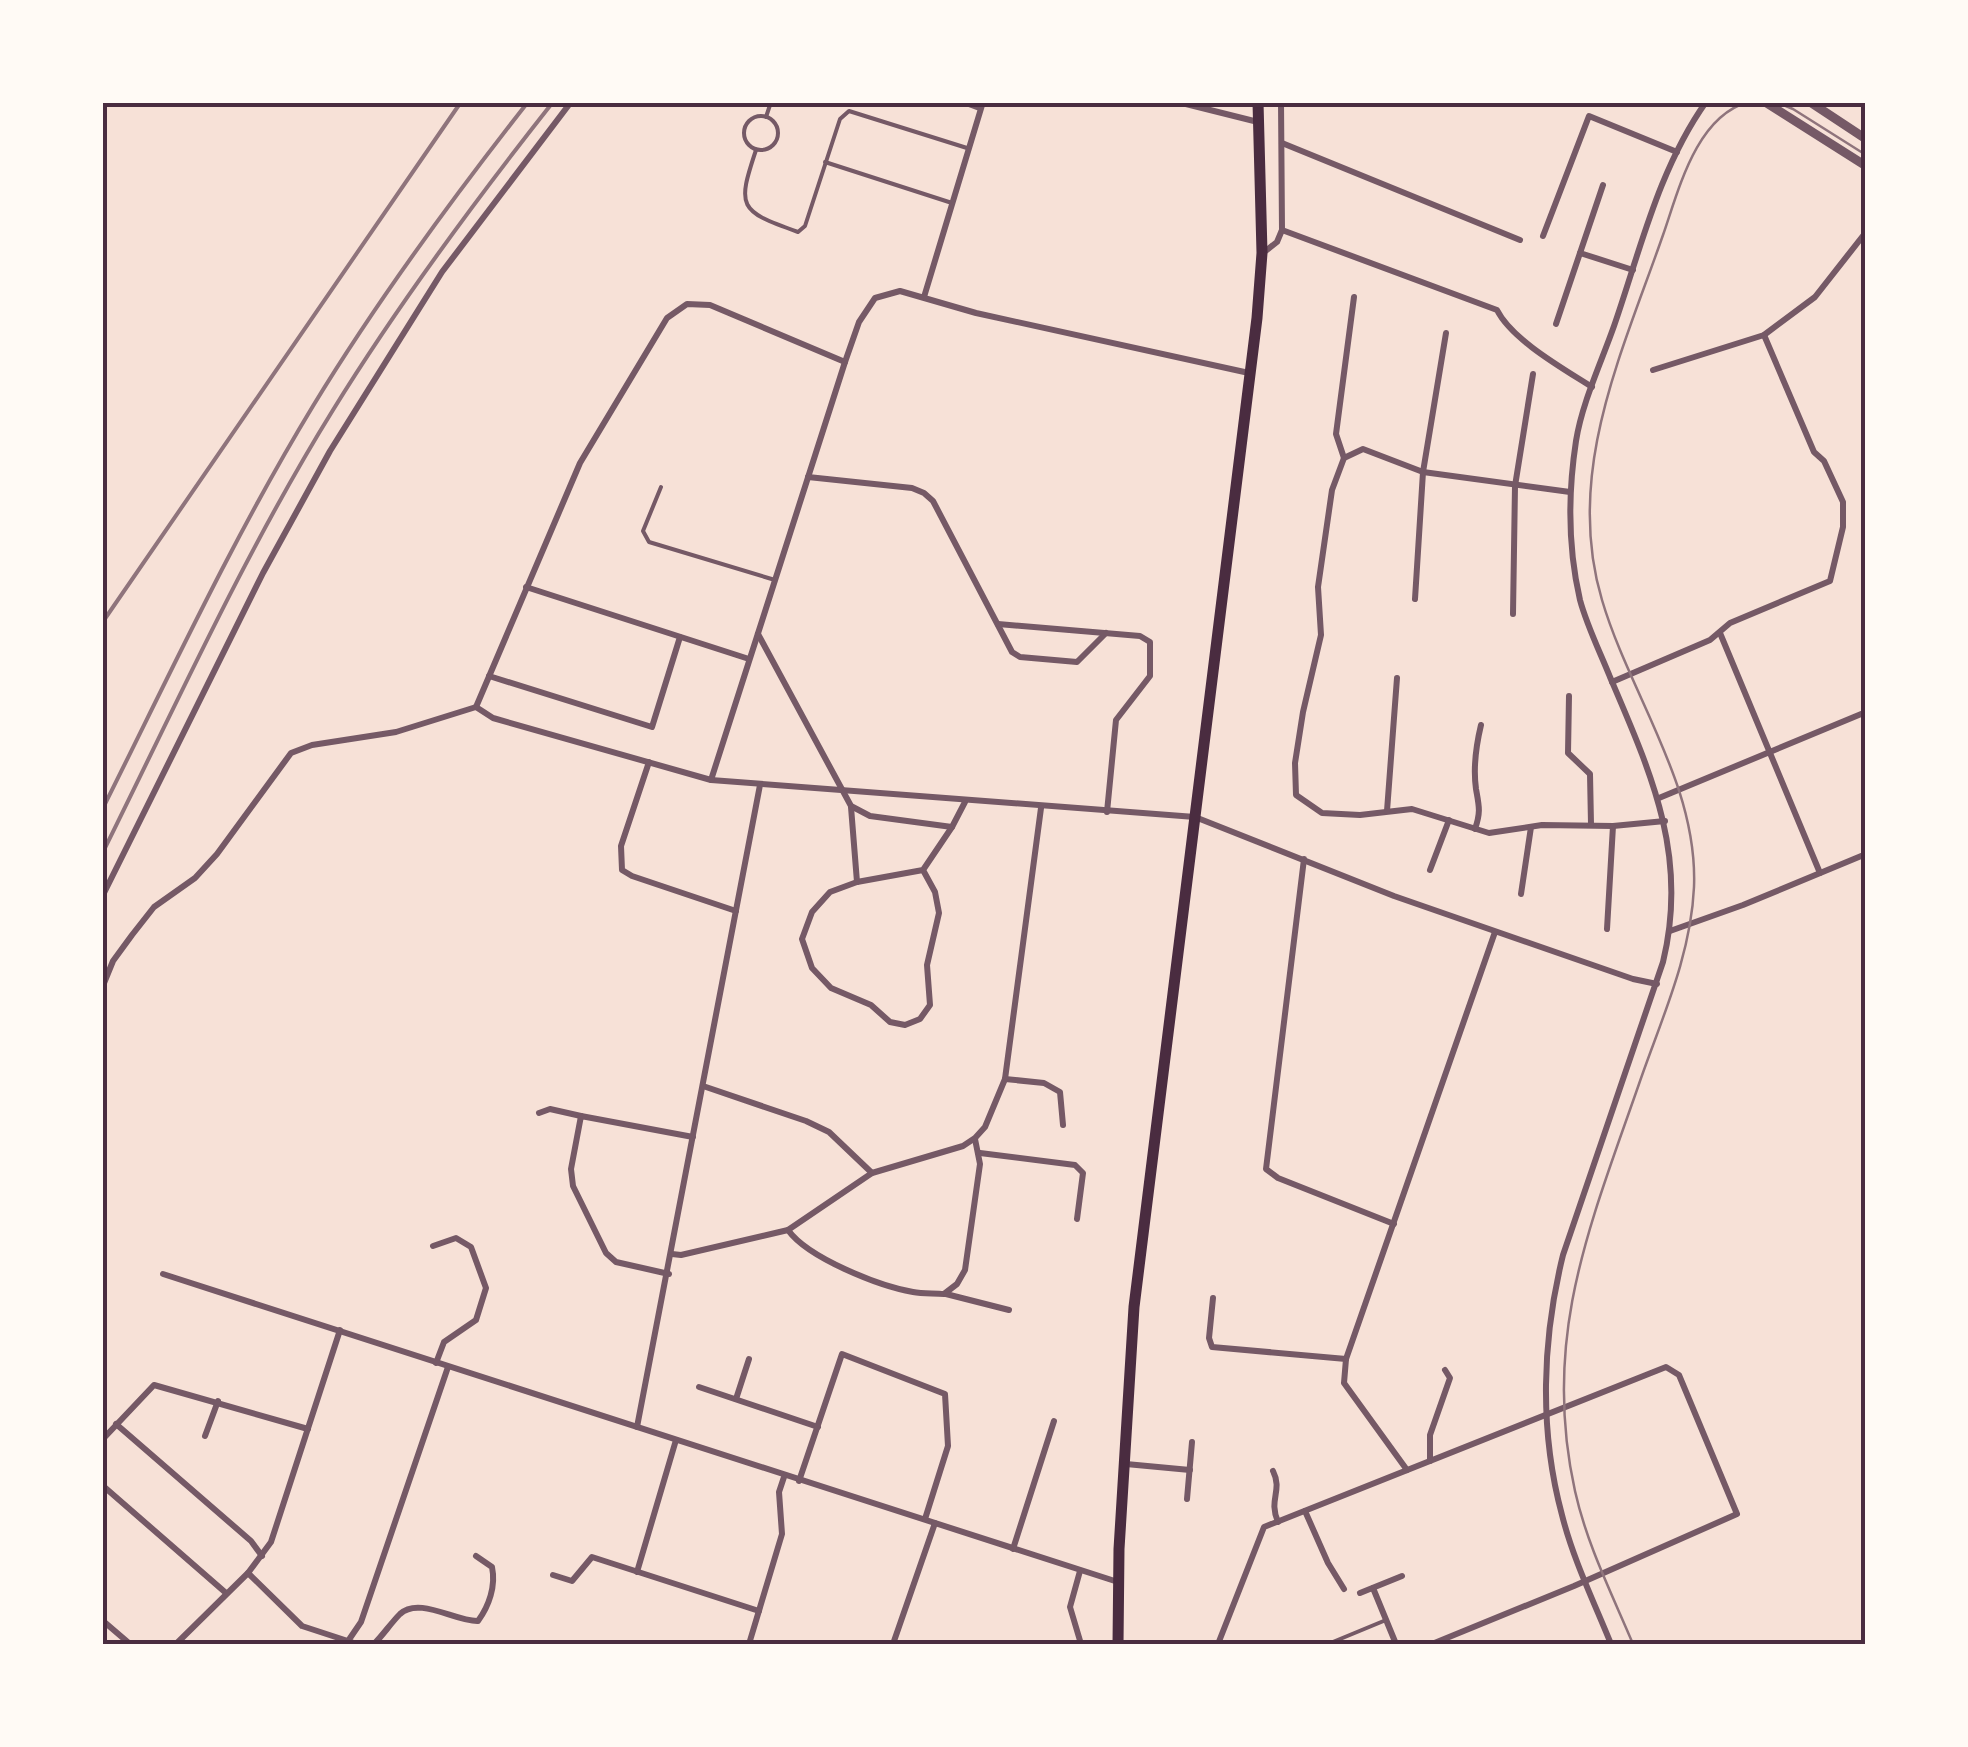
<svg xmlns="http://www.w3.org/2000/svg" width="1968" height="1747" font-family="'PT Sans Narrow',sans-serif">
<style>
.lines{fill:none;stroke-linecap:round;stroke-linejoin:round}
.service{stroke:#755966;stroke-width:4}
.minor{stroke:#755966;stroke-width:6}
.tertiary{stroke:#755966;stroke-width:9}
.primary{stroke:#4a2c40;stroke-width:11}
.tram{stroke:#8f747c;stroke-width:2.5}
.rail{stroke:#8f747c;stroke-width:4}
.neatline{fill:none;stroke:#4a2c40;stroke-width:4}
</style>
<rect width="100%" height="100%" fill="#f7e1d7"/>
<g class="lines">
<g class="service">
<path d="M961,102L980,109"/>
<circle cx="761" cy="133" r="17"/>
<path d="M766,117L771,102"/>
<path d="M756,150C737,207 738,211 798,232L805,226L840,119L849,111L967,148"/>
<path d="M825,162L952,203"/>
<path d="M661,487L643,531L649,542L775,580"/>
<path d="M1328,1644L1386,1620"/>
</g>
<g class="minor">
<path d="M1178,102L1258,122"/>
<path d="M1282,143L1520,240"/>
<path d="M1603,185L1580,253L1633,270"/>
<path d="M1282,230L1497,310C1512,340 1564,369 1592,387"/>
<path d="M1543,236L1589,116L1677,152"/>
<path d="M1263,253L1277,242L1282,230L1281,102"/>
<path d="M924,297L983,102"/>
<path d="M1556,324L1580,253"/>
<path d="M1653,370L1764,335L1815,297L1866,232"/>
<path d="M1344,458L1336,434L1354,297"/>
<path d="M808,477L912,488L924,493L933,501L1012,652L1020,657L1077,662L1106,633"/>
<path d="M1570,492L1423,472L1363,449L1344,458L1332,490L1318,587L1321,635L1303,712L1295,763L1296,795L1322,813L1360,815L1412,809L1489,833L1542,825L1613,826L1665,821"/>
<path d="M526,587L749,659"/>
<path d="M1415,599L1423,472L1446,333"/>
<path d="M1513,614L1515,486L1533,374"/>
<path d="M998,624L1140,636L1150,642V676L1116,720L1107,812"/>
<path d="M1720,633L1820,873"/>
<path d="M758,634L851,806L870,816L952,827L965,802"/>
<path d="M489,676L652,727L680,637"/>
<path d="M1612,682L1710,640L1730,623L1830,581L1843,527V502L1824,461L1814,452L1764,335"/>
<path d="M1569,696L1568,753L1590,774L1591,824"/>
<path d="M476,707L493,718L711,780L1195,817L1394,896L1633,979L1657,984"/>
<path d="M476,707L580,463L667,318L687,304L710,305L845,362"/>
<path d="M649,762L621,846L622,870L632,876L736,911"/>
<path d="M711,780L845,362L859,322L875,298L900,291L976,313L1249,373"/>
<path d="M1659,798L1866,712"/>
<path d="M851,807L857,882"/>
<path d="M1387,811L1397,678"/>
<path d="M1475,829C1481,812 1479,806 1476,789C1473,768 1476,746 1481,725"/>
<path d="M1304,859L1266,1169L1278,1178L1394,1224"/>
<path d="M923,870L935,892L939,913L927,965L930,1005L920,1019L905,1025L890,1022L871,1005L831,988L812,968L802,939L812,912L830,892L857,882L923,870L952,827"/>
<path d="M1430,870L1449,820"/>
<path d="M1521,894L1531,827"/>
<path d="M102,897L263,573L330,451L442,272L571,102"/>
<path d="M1607,929L1613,826"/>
<path d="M1670,931L1743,905L1866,854"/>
<path d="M102,988L113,961L132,935L154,907L195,878L217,854L291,753L312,745L396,732L476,707"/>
<path d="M1005,1079L1044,1083L1060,1092L1063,1125"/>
<path d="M703,1086L806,1121L829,1132L872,1173"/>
<path d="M539,1113L550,1109L581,1116"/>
<path d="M980,1153L1075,1165L1083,1173L1077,1219"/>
<path d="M788,1230C808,1258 879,1286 913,1292C923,1294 934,1293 944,1294L957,1284L965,1270L980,1164L975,1139"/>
<path d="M433,1246L456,1238L471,1247L486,1288L476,1320L444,1342L436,1363"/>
<path d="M672,1254L681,1255L788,1230L872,1173L963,1146L975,1138L985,1127L1005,1079L1041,808"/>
<path d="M163,1274L1118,1582"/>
<path d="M669,1274L616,1262L606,1253L573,1186L571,1169L581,1116L693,1137"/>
<path d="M946,1294L1009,1310"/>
<path d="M1213,1298L1209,1338L1212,1347L1346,1359"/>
<path d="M699,1387L818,1427"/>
<path d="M736,1399L749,1359"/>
<path d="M116,1424L251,1541L262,1556"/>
<path d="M637,1427L760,785"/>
<path d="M205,1436L218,1401"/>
<path d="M102,1440L154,1385L308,1429"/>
<path d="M1430,1461V1435L1450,1378L1445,1370"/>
<path d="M1126,1464L1190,1470"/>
<path d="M1407,1470L1344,1383L1346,1359L1495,932"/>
<path d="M1273,1471C1283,1491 1268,1499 1278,1522"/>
<path d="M799,1481L842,1354L945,1394L948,1446L925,1519"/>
<path d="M102,1485L226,1593"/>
<path d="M1187,1499L1192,1442"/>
<path d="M1305,1511L1328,1563L1344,1589"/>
<path d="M1013,1549L1054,1421"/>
<path d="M1080,1571L1070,1607L1081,1644"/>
<path d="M637,1572L676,1440"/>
<path d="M248,1573L302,1626L357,1644"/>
<path d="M553,1575L572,1581L592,1557L759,1611"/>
<path d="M1373,1588L1396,1644"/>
<path d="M1360,1593L1402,1576"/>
<path d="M102,1620L130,1644"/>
<path d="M176,1644L248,1573L271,1542L340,1330"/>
<path d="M346,1644L361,1622L448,1367"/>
<path d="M374,1644C383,1635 391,1623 400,1614C419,1596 456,1622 478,1621C489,1606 496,1586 492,1567L476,1556"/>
<path d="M749,1644L782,1534L779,1492L784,1477"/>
<path d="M893,1644L935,1523"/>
<path d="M1218,1644L1264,1527L1666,1367L1679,1375L1737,1514L1574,1586L1432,1644"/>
<path d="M1611,1644C1594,1602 1573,1559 1562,1515C1539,1430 1542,1340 1563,1255L1663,962C1689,856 1651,773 1610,677C1600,652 1587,626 1580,600C1568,548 1568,493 1576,441C1582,403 1601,363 1614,326C1640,251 1659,168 1706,102"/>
</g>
<g class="tertiary">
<path d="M1765,102L1866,166"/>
<path d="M1810,102L1866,139"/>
</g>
<path class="primary" d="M1118,1644L1119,1549L1134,1307L1257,318L1262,253L1258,102"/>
<g class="tram">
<path d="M1776,102L1793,109L1866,155"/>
<path d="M1633,1644C1612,1594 1587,1545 1575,1491C1541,1338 1590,1225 1639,1084C1661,1020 1691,956 1694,887C1698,784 1630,695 1602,600C1564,473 1622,353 1663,235C1679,189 1696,117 1748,102"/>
</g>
<g class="rail">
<path d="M102,623L461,102"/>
<path d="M102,810C170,674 234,536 313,406C378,299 451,200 528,102"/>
<path d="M102,854C176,705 245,552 333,410C399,303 474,202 553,102"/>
</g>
</g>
<rect width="1968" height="1747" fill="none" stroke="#fffaf5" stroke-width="210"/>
<rect x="105" y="105" width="1758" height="1537" class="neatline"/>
</svg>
